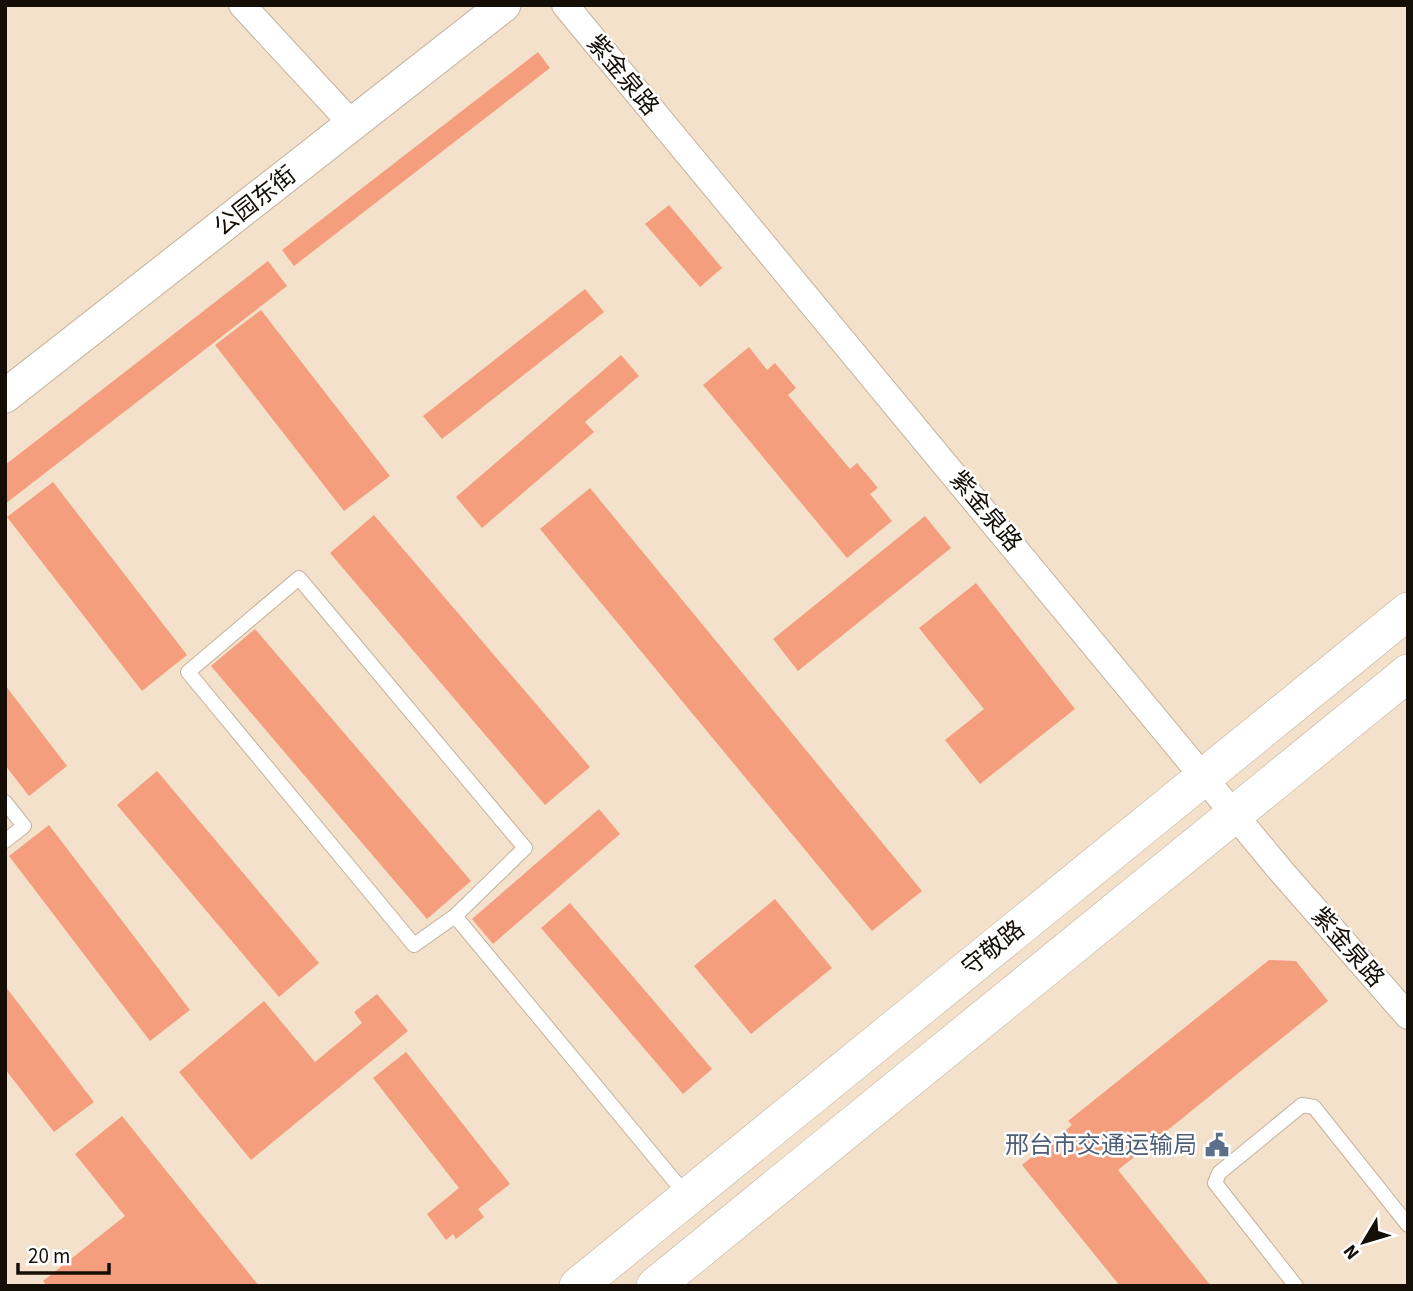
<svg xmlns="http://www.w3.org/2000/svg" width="1413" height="1291" font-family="'Source Sans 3','Noto Sans SC',sans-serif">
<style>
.building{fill:#f49e7d}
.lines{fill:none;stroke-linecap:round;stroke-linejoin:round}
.service-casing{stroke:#c3b19c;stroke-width:16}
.minor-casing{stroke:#c3b19c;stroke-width:28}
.tertiary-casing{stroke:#c3b19c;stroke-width:35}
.secondary-casing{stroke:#c3b19c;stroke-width:38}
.service{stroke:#fff;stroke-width:14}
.minor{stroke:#fff;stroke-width:26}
.tertiary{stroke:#fff;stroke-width:33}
.secondary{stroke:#fff;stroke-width:37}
.labels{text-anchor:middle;stroke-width:5;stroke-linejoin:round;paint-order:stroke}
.street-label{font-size:24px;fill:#140e07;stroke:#fff}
.service-label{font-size:24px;fill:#4e5e75;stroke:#fff;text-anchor:end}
</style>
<rect width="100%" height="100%" fill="#f4e1cb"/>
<g class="building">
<path d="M538,52L550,68L294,266L282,250Z"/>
<path d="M669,205L722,268L700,287L645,224Z"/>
<path d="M268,261L287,286L5,504V465Z"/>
<path d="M585,289L604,312L442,439L423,416Z"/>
<path d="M261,310L390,476L344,511L215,345Z"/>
<path d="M749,347L767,370L775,363L796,388L788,395L850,469L857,463L878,488L870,494L892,521L847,558L703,385Z"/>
<path d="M621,355L639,376L585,422L594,432L482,528L456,497Z"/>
<path d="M53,482L187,655L142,691L7,517Z"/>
<path d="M590,488L922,891L872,931L540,529Z"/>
<path d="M374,515L590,767L545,805L330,553Z"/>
<path d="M925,516L951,548L798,671L773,639Z"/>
<path d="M976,583L1075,709L980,784L945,740L984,709L919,628Z"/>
<path d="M255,629L471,881L427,919L211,666Z"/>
<path d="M5,685L67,766L29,796L5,765Z"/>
<path d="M157,771L319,963L279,997L117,805Z"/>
<path d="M599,809L620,834L493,944L472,919Z"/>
<path d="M49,825L190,1010L150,1041L9,856Z"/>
<path d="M775,899L832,968L751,1034L694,966Z"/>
<path d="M570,903L712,1069L683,1094L541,928Z"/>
<path d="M1269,960L1296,961L1328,1001L1118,1170L1211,1286H1120L1022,1165L1072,1125L1068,1121Z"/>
<path d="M5,986L94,1102L54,1132L5,1069Z"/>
<path d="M377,994L408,1031L251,1160L179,1072L264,1001L315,1062L362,1023L354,1012Z"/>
<path d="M406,1052L510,1184L478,1209L484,1217L456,1239L453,1234L446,1240L427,1214L459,1188L373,1078Z"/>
<path d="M122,1116L259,1286H47L43,1281L125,1216L75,1154Z"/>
</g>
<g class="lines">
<g class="service-casing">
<g id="service">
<path d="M299,578L525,848L455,916L414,945L188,672Z"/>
<path d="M5,802L24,826L5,841"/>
<path d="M455,916L687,1196"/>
<path d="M1296,1286L1215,1183L1219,1173L1302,1105L1314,1107L1408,1225"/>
</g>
</g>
<g class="minor-casing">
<g id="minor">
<path d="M242,5L352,124"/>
<path d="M565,5L1281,871L1408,1016"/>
</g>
</g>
<g class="tertiary-casing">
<path id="tertiary" d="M5,396L504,5"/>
</g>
<g class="secondary-casing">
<g id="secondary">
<path d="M578,1286L1408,611"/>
<path d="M655,1286L1408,673"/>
</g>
</g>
<use href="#service" class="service"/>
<use href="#minor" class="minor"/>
<use href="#tertiary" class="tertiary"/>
<use href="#secondary" class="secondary"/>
</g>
<defs>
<g id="civic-bare" transform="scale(1.89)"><path d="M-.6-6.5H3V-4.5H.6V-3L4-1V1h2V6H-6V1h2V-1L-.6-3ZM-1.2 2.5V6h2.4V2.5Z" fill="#5c6f8a" stroke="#fff" stroke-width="2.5" paint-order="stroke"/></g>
</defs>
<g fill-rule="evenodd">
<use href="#civic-bare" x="1217" y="1145"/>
</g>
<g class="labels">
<g class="street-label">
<text transform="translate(623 75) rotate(50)" y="8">紫金泉路</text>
<text transform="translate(255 201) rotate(-38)" y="8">公园东街</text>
<text transform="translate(986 511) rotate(50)" y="8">紫金泉路</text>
<text transform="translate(1348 947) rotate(49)" y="8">紫金泉路</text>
<text transform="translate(993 948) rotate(-39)" y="8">守敬路</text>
</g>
<g class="service-label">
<text x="1197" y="1153">邢台市交通运输局</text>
</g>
</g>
<rect width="1413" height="1291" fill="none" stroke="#140e07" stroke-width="14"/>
<g transform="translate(1364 1242) rotate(232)" stroke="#ffffff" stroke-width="5" paint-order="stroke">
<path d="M0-5L12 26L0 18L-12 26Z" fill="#140e07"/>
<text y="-10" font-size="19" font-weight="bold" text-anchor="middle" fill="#140e07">N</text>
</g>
<path d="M18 1263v10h91v-10" fill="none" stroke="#140e07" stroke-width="3.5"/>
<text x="28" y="1263" font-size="21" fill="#140e07" stroke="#ffffff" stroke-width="5" paint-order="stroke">20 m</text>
</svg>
